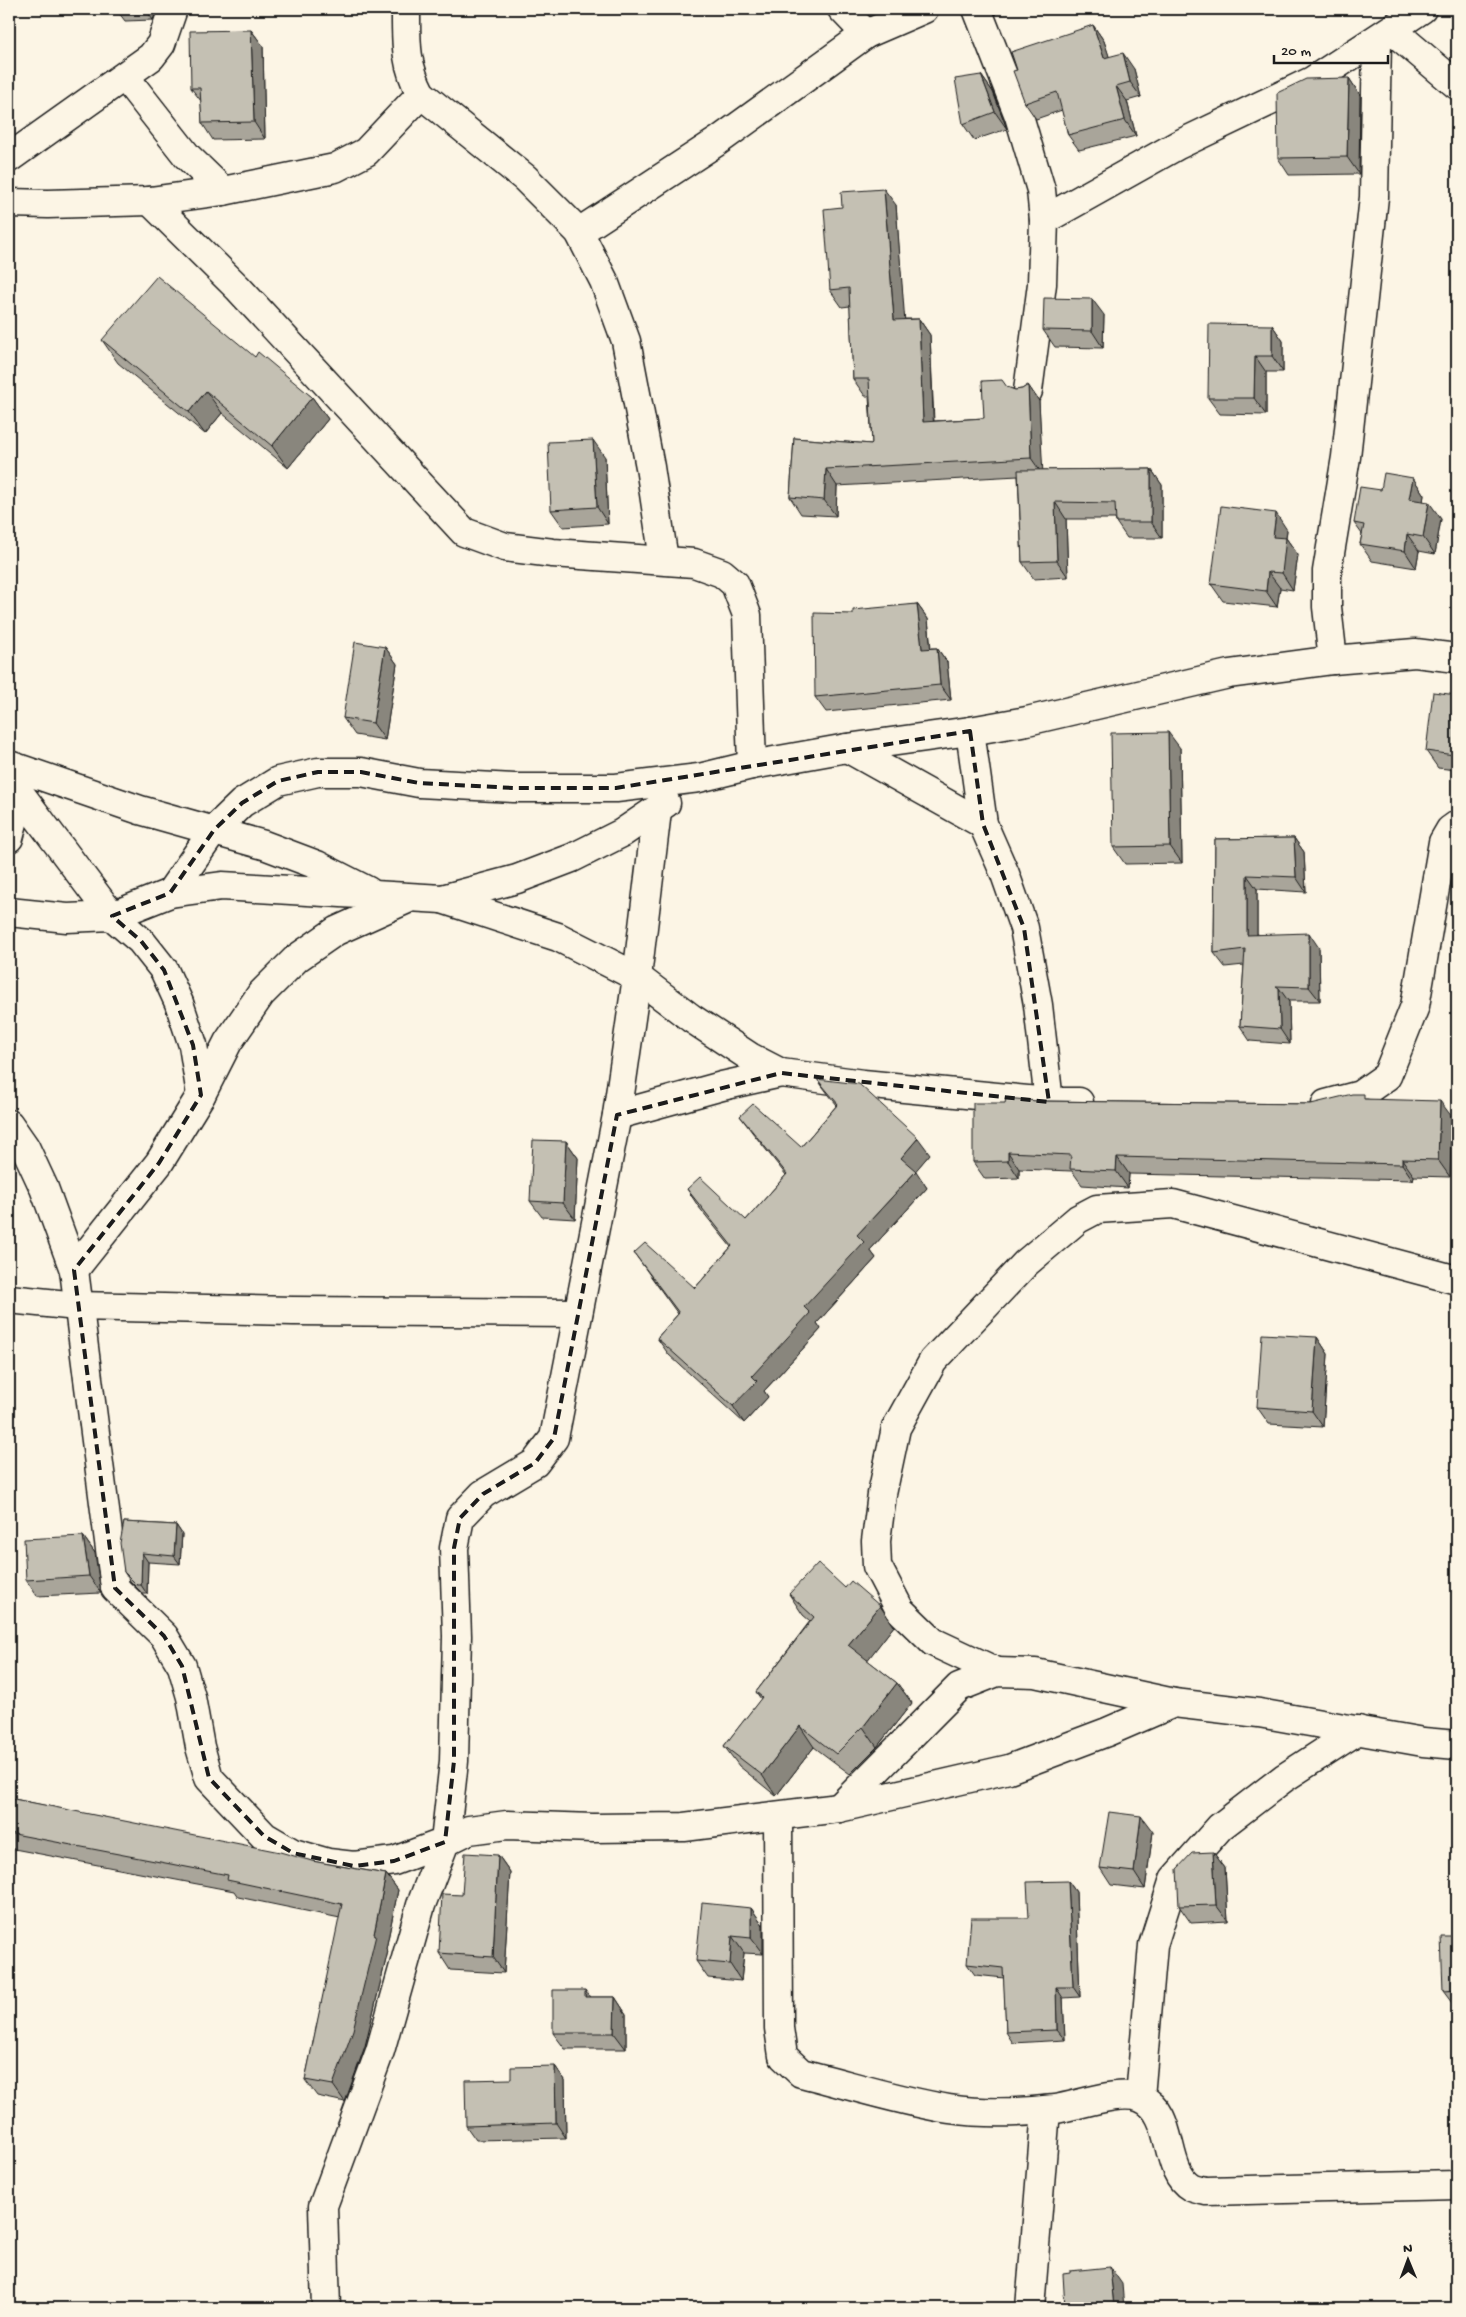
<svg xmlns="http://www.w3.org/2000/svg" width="1466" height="2317" font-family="'Gochi Hand',sans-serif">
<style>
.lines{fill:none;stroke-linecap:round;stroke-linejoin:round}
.minor-casing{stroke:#1c1c1c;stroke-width:31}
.minor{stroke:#fcf5e5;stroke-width:28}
.wall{fill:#a9a59a;stroke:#1c1c1c}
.shaded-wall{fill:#89867d;stroke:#1c1c1c}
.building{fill:#c4c0b3;stroke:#1c1c1c}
.marked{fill:none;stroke:#1c1c1c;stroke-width:4;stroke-dasharray:10 6;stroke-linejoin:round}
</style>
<rect width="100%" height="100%" fill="#fcf5e5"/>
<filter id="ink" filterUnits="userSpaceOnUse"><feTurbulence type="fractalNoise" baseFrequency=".02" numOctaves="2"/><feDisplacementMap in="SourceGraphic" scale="10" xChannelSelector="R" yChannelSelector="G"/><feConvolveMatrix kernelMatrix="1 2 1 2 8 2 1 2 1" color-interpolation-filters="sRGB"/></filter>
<g filter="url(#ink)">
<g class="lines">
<g class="minor-casing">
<g id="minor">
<path d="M406,9C406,43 405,64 421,94L525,178L579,232L604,281L626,341L650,467L664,560"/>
<path d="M842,9L866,34"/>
<path d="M977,9L1019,116L1041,190L1044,220L1042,284L1028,391"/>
<path d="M1392,30L1457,85"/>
<path d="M125,77L187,156L223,191"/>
<path d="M9,158L151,57L161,44L173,9"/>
<path d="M150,201L238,288L464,532L505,547L553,553L694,563L722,573L735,584L747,615L752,765"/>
<path d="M9,203L48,204L150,201L223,191L335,168L366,152L421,94"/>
<path d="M1044,220L1178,145L1312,81L1422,9"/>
<path d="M579,232L718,141L866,34L924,9"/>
<path d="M1333,660L1327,607V571L1346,457L1374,197L1377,40"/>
<path d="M970,731L983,824L1005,874L1024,928L1038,1005L1049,1102"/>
<path d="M847,748L983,824"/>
<path d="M9,765L140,810L264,845L317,865L368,891"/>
<path d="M9,779L112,916L141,941L164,970L179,1003L193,1045L201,1095"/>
<path d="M9,838L20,796"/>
<path d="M170,893L214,830L242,803L278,781L318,772H361L419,783L514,788H616L699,778L752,765L847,748L970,731L1027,721L1229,674L1333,660L1415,653L1457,658"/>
<path d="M442,899L558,937L637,977L691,1018L750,1057L781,1073L863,1084L1049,1102H1079"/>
<path d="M9,912L67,918L112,916L170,893L222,886L442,899L517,879L572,858L622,833L666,803"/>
<path d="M1326,1104L1360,1095L1387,1076L1415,1006L1443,842L1450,830L1457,825"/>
<path d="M617,1115L722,1086L781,1073"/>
<path d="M9,1124L25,1147L44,1188L74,1270L115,1588L164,1636L182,1666L191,1697L200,1747L209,1778L264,1836L293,1853L328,1863L354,1866L394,1861L445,1842L454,1761L457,1636L454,1548L460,1518L483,1494L535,1463L554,1438L617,1115L637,977L657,811"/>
<path d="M74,1270L159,1163L201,1095L228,1042L261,994L297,958L336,931L405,900"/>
<path d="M9,1299L77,1306L293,1311L578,1313"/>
<path d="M997,1672L933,1642L900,1610L877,1566L876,1541L882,1494L896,1428L933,1361L1026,1263L1078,1219L1097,1209L1173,1204L1457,1280"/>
<path d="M839,1808L959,1687L997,1672L1035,1673L1174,1703"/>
<path d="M778,1816L779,2028L783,2056L801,2073C850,2085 899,2101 949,2109C984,2114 1020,2113 1055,2109C1077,2106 1120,2089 1141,2098C1176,2113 1162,2170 1191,2187C1195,2189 1201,2190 1206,2191L1457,2185"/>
<path d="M1140,2097L1153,1945L1174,1879L1220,1827L1284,1778L1358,1730"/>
<path d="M326,2308L323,2206L380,2051L421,1905L445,1842L469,1830L507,1825L593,1828L684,1827L839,1808L1009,1769L1107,1732L1174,1703L1259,1713L1423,1742L1457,1745"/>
<path d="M1030,2308L1046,2110"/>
</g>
</g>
<use href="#minor" class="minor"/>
</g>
<g class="wall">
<path d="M116,9H157L153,20L125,21Z"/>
<path d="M1093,25L1104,41L1109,57L1134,69L1141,97L1127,101L1136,136L1079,150L1068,135L1062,110L1036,119L1025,103L1017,70Z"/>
<path d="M251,30L263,46L265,139L213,140L202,123L201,101L191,88Z"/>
<path d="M981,75L993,92L1007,129L974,140L963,124Z"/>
<path d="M1349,78L1360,95L1359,174L1289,175L1278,158Z"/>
<path d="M896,205L904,319H919L930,335L934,421L984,418L1007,387L1015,390L1022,389L1028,385L1039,401L1042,470L1151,469L1162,485V538H1127L1116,522L1115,519H1066L1068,577L1034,579L1022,562L1018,476L837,486L836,516L801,514L790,497L794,438L872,444L869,396H865L853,379L850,306L842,307L830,290L842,207Z"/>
<path d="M1104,315L1103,348L1055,347L1043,330Z"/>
<path d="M1272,325L1283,341V372H1266V415L1220,414L1208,398Z"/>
<path d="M102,340L255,357L312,397L328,419L288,468L222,413L205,434L118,363Z"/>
<path d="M605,457L608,524L563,527L551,510Z"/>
<path d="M1413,478L1424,495L1423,501L1441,519L1435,554L1419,551L1416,568L1372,561L1360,544L1362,534L1354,523L1381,490Z"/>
<path d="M1287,530L1286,538L1298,555L1293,590L1280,588L1277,607L1223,601L1211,584Z"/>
<path d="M917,604L928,619L931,648H937L947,662L951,700L826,712L815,697L853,614Z"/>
<path d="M385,647L397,664L385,740L355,735L343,718Z"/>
<path d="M1457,695V770L1438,768L1426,751Z"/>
<path d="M1180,748L1182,863L1125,864L1113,847Z"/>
<path d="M1294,838L1304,852L1306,892L1257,889V934L1319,948L1320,1001H1288L1289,1002L1290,1044L1250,1041L1240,1026L1244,965L1225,967L1214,953L1215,839Z"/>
<path d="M817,1079L930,1154L915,1171L927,1188L870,1250L876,1258L817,1323L821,1329L764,1391L768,1397L744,1423L669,1355L657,1338L678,1314L634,1253L695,1288L731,1247L698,1206L687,1189L746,1220L786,1175L752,1132L740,1116L801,1147L837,1105L829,1095Z"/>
<path d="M1367,1099L1452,1117L1450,1177L1414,1176L1413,1180L1129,1174L1128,1188L1082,1185L1072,1171L1019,1169V1178L985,1179L973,1162L1005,1103L1037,1101L1311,1104Z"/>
<path d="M566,1141L578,1158L575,1219L542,1217L530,1201Z"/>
<path d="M1317,1337L1328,1354L1323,1427L1269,1424L1257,1407Z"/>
<path d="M124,1522L176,1525L182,1534L180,1564L148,1562L147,1594H143L130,1581L124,1572Z"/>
<path d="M83,1536L95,1553L101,1593L37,1596L26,1580Z"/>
<path d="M845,1588L880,1606L894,1626L867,1660L897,1683L912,1703L877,1747L850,1774L814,1747L776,1796L739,1766L724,1746L761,1699L756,1692L810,1621L803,1615L789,1594Z"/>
<path d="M9,1798L312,1861L386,1874L398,1890L386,1949L388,1951L365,2046L345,2102L317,2096L305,2080L340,1918L238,1897L234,1891L9,1848Z"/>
<path d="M1153,1832L1145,1889L1111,1885L1100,1868Z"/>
<path d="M1213,1852L1225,1868L1228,1921L1191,1923L1179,1906Z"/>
<path d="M498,1855L510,1872L504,1973L450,1970L439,1953L462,1895Z"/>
<path d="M1068,1881L1076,1892L1080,1997L1063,1998L1065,2040L1013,2043L1006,2032L1004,1978L975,1975L967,1964L1029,1918Z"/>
<path d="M751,1908L763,1925V1954L744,1953L741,1981L708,1978L696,1961Z"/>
<path d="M1457,1936V2007H1455L1443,1991Z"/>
<path d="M590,1997H615L626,2014V2049H565L553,2033Z"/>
<path d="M555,2066L565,2080L566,2138L476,2140L466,2126Z"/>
</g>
<g class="shaded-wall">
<path d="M145,9H157L153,20Z"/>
<path d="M1093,25L1104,41L1115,74L1104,58Z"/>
<path d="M251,30L263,46L265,139L254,122Z"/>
<path d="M1123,53L1134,69L1141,97L1130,82Z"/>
<path d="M981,75L993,92L1007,129L995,112Z"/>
<path d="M1349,78L1360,95L1359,174L1347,157Z"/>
<path d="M1116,86L1127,101L1136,136L1125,120Z"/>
<path d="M884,189L896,205L906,336L894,320Z"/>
<path d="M1092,299L1104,315L1103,348L1092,331Z"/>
<path d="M919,319L930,335L934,438L923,422Z"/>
<path d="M1272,325L1283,341V372L1272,356Z"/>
<path d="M1255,356L1266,372V415L1254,398Z"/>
<path d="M1028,385L1039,401L1043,475L1031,458Z"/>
<path d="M206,391L222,413L205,434L189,412Z"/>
<path d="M312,397L328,419L288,468L272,446Z"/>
<path d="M593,440L605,457L608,524L597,507Z"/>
<path d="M826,469L837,486L836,516L824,500Z"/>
<path d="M1151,469L1162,485V538L1151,522Z"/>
<path d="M1413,478L1424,495L1421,516L1409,499Z"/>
<path d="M1055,502L1066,519L1068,577L1057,561Z"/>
<path d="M1429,502L1441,519L1435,554L1423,537Z"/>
<path d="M1276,513L1287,530L1286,538L1298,555L1293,590L1282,573L1273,537Z"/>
<path d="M1407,534L1419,551L1416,568L1405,551Z"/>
<path d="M1268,572L1280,588L1277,607L1266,591Z"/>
<path d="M917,604L928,619L932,664L922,649Z"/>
<path d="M385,647L397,664L385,740L373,723Z"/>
<path d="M937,648L947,662L951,700L940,685Z"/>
<path d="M1168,732L1180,748L1182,863L1170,846Z"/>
<path d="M1457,732V759L1454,755Z"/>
<path d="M1294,838L1304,852L1306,892L1296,877Z"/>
<path d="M1247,875L1257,889V949L1247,935Z"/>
<path d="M1309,933L1319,948L1320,1001L1309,987Z"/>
<path d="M1279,988L1289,1002L1290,1044L1280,1029Z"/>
<path d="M1440,1101L1452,1117L1450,1177L1438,1160Z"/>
<path d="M918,1138L930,1154L913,1174L901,1158Z"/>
<path d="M566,1141L578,1158L575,1219L563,1203Z"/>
<path d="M1008,1152L1019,1169V1178L1008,1161Z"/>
<path d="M1117,1157L1129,1174L1128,1188L1116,1171Z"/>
<path d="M1402,1159L1414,1176L1413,1180L1402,1164Z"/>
<path d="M916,1171L927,1188L870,1250L876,1258L817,1323L821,1329L764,1391L768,1397L744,1423L733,1406L752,1376L804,1307L857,1235Z"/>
<path d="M1317,1337L1328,1354L1323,1427L1312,1411Z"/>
<path d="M176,1525L182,1534L180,1564L174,1556Z"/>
<path d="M83,1536L95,1553L101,1593L89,1576Z"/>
<path d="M142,1553L148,1562L147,1594L141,1585Z"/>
<path d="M880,1606L894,1626L863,1666L848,1645Z"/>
<path d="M897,1683L912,1703L877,1747L863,1727Z"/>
<path d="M800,1726L814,1747L776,1796L762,1775Z"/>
<path d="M1141,1816L1153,1832L1145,1889L1134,1872Z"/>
<path d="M1213,1852L1225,1868L1228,1921L1216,1905Z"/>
<path d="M498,1855L510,1872L504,1973L493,1957Z"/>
<path d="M386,1874L398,1890L386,1949L388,1951L365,2046L345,2102L333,2085L374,1934Z"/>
<path d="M1068,1881L1076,1892L1080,1997L1073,1987Z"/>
<path d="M751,1908L763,1925V1954L751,1938Z"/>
<path d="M732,1936L744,1953L741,1981L730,1964Z"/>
<path d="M1056,1987L1063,1998L1065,2040L1057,2030Z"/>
<path d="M585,1990L596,2006L585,1997Z"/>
<path d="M615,1997L626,2014V2049L614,2033Z"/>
<path d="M555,2066L565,2080L566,2138L556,2123Z"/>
<path d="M1110,2267L1122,2284L1124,2308H1114Z"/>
</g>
<g class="building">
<path d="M1093,25L1104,58L1123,53L1130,82L1116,86L1125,120L1068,135L1057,92L1025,103L1013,71L1017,70L1011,52Z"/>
<path d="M251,30L254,122L202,123L200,88H191L190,31Z"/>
<path d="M981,75L995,112L963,124L955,79Z"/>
<path d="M1349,78L1347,157L1278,158L1277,93L1306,79Z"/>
<path d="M884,189L894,320L919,319L923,422L984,418L982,381L1002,380L1007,387L1015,390L1022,389L1028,385L1031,458L826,469L824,500L790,497L794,438L872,444L869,379H853L849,288L830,290L824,209L842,207L841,192Z"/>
<path d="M157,276L255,357L258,352L312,397L272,446L206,391L189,412L102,340Z"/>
<path d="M1044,298L1092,299V331L1043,330Z"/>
<path d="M1209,324L1272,325V356H1255L1254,398H1208Z"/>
<path d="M593,440L597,507L551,510L548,442Z"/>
<path d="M1151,469V522H1116L1115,503L1055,502L1057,561L1022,562L1018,470Z"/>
<path d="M1384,473L1413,478L1409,499L1429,502L1423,537L1407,534L1405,551L1360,544L1364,525L1354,523L1360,487L1381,490Z"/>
<path d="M1221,506L1276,513L1273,537L1286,538L1282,573L1268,572L1266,591L1211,584Z"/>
<path d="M917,604L922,649L937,648L940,685L815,697L814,613L853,614V610Z"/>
<path d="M355,642L385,647L373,723L343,718Z"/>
<path d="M1433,692L1457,695V732L1454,755L1426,751Z"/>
<path d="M1168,732L1170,846L1113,847L1111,733Z"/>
<path d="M1294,838L1296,877L1247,875V935L1309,933V987L1276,986L1279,988L1280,1029L1240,1026L1245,949L1214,953L1215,839Z"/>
<path d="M817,1079L859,1084L918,1138L901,1158L916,1171L857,1235L864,1242L804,1307L810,1313L752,1376L757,1381L733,1406L657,1338L679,1313L634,1253L645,1243L695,1288L732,1246L687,1189L700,1177L746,1220L787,1174L740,1116L753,1104L801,1147L838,1104Z"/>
<path d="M1352,1094H1364V1099L1440,1101L1438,1160L1402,1159V1164L1117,1157L1116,1171L1070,1169L1071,1155L1008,1152V1161L973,1162V1103H1005L1006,1098L1037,1101L1311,1104Z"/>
<path d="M533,1140L566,1141L563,1203L530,1201Z"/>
<path d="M1262,1334L1317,1337L1312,1411L1257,1407Z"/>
<path d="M124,1522L176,1525L174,1556L142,1553L141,1585H137L124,1572L120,1543Z"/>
<path d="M83,1536L89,1576L26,1580L24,1539Z"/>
<path d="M818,1563L845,1588L851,1581L880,1606L848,1645L897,1683L863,1727L836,1754L800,1726L762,1775L724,1746L762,1697L756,1692L814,1617L789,1594Z"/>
<path d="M9,1798L280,1852L312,1861L386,1874L374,1934L376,1935L353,2030L333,2085L305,2080L342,1904L227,1880L228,1875L9,1833Z"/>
<path d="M1109,1812L1141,1816L1134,1872L1100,1868Z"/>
<path d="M1213,1852L1216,1905L1179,1906L1177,1869L1192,1853Z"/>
<path d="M465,1853L498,1855L493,1957L439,1953L442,1894L462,1895Z"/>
<path d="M1068,1881L1073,1987H1056L1057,2030L1006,2032L1003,1968L967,1964L971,1918H1029L1027,1882Z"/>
<path d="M702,1903L751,1908V1938L732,1936L730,1964L696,1961Z"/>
<path d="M1441,1936H1457V1990L1443,1991Z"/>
<path d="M553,1990H585V1997H615L614,2033H553Z"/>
<path d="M555,2066L556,2123L466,2126L465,2080L511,2079V2067Z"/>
<path d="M1110,2267L1114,2308H1065L1063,2274L1070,2273V2271Z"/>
</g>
</g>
<path class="marked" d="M970,731L983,824L1024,928L1049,1102L781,1073L617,1115L554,1438L535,1463L483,1494L460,1518L454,1548V1761L445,1842L394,1861L354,1866L293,1853L264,1836L209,1778L182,1666L164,1636L115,1588L74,1270L159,1163L201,1095L193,1045L164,970L141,941L112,916L170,893L214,830L242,803L278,781L318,772H361L419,783L514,788H616Z"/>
<rect width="1466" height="2317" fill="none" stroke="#fcf5e5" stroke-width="30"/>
<rect x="15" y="15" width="1436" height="2287" fill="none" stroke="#1c1c1c" stroke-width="2" filter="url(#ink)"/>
<g transform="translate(1408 2260) rotate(359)" stroke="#fcf5e5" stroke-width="4" paint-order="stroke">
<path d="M0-4L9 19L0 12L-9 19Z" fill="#1c1c1c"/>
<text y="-8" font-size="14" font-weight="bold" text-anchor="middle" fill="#1c1c1c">N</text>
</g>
<path d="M1274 55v8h114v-8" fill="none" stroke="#1c1c1c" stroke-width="2.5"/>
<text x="1281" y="55" font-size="15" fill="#1c1c1c" stroke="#fcf5e5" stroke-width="4" paint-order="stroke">20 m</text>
</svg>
